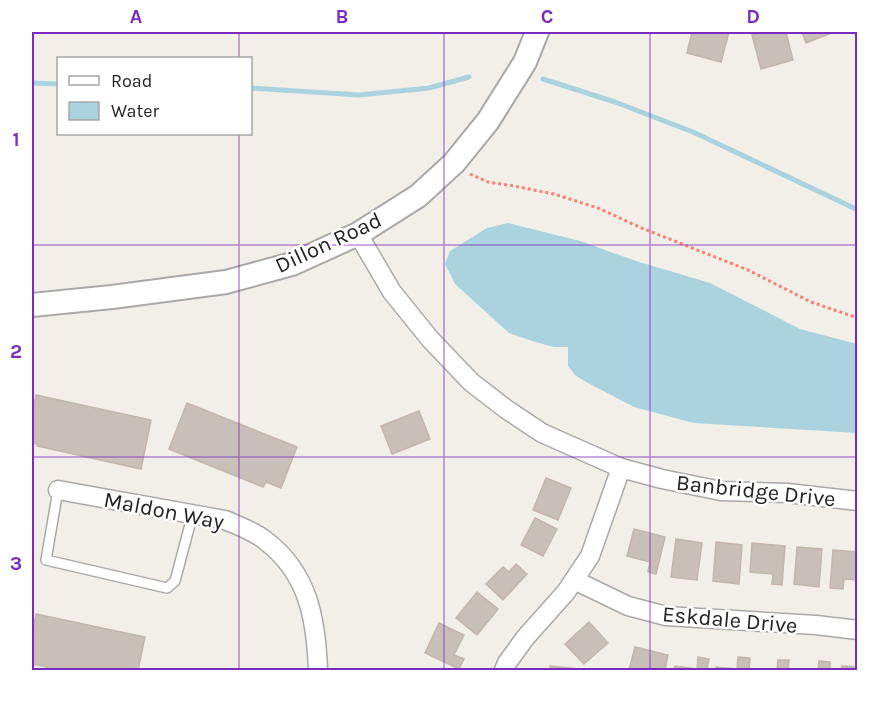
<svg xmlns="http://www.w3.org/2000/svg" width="889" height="702" viewBox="0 0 889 702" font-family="Karla,sans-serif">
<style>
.water{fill:#aad3df}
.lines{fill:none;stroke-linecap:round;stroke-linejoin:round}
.stream{stroke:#aad3df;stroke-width:5}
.building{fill:#c7bfb8;stroke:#c4b6ab;stroke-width:1.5}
.service-casing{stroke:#a9a9a9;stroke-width:12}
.minor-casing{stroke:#a9a9a9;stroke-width:21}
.tertiary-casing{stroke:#a9a9a9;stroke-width:26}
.path{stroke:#fa8072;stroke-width:3;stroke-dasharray:3 3;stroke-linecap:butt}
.service{stroke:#fff;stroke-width:9}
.minor{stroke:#fff;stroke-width:18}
.tertiary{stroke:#fff;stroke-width:22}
.grid{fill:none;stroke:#7b2cbf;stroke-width:1.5;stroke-opacity:0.55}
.labels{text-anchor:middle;stroke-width:5;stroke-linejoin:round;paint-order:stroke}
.street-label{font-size:22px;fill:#222;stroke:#fff}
.neatline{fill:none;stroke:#7b2cbf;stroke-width:2}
.grid-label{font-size:20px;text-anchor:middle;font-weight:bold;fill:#7b2cbf}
</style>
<rect width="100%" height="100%" fill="#f2efe9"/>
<polygon class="water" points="508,223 580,241 636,261 710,283 800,329 857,344 857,433 694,423 634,407 586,382 575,375 568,366 568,347 554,347 532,341 509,333 455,284 445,264 450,251 487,228"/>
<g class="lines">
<g class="stream">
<polyline points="543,79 615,102 693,132 858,210"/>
<polyline points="32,83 58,84"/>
<polyline points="250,88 359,95 429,88 469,77"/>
</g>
</g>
<g class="building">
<polygon points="692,32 729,32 721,62 687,53"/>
<polygon points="767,32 786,32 793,60 761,69 752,35"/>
<polygon points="802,32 834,32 806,43"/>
<polygon points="36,395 151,420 141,469 37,446 38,444 32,443 32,417"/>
<polygon points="187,403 297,447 281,488 266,482 263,487 169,449"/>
<polygon points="419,411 430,439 392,454 381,426"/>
<polygon points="546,478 571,488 558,520 533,510"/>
<polygon points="535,518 557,529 543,556 521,545"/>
<polygon points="634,529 665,537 656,574 648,572 650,562 627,556"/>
<polygon points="676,539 702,543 697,580 671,577"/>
<polygon points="716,542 742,545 739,584 713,581"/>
<polygon points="752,543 785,546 782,585 772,584 773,574 750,572"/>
<polygon points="797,547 822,549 819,587 794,584"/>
<polygon points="833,550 858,552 858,580 844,579 843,589 830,588"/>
<polygon points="516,564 527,574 503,600 486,584 503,567 509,572"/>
<polygon points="477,592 498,609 477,635 456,618"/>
<polygon points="36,614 145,637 138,670 46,670 47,667 32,664 32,636"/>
<polygon points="589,622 608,643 584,664 565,644"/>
<polygon points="439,623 464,635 454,655 464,659 459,669 425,653"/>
<polygon points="635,647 668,655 665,670 629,670"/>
<polygon points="698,657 709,659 707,670 674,670 675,666 697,669"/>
<polygon points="738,657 750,658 749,670 715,670 716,667 737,669"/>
<polygon points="778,660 789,660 788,670 777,670"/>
<polygon points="819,661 830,662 830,670 818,670"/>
<polygon points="550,666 578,669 578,670 550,670"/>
<polygon points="842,666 858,667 858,670 841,670"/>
</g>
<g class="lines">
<defs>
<polyline id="service" points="58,490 46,560 167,588 175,581 193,513"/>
<g id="minor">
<polyline points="358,234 392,292 430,339 471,382 506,409 542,433 621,468 662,479 721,491 787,493 858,501"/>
<path d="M58,490L225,520C239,526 254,531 266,541C309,574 316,620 318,670"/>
<polyline points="574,580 628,606 666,616 816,625 858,630"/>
<polyline points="504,670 507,663 525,638 566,592 590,556 621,468"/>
</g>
<polyline id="tertiary" points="32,305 112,297 226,282 292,264 358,234 418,196 454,163 488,121 525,62 537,32"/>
</defs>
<use href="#service" class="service-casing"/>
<use href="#minor" class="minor-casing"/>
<use href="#tertiary" class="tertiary-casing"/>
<polyline class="path" points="470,174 488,182 514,186 554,194 598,208 644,229 748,270 811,302 858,318"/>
<use href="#service" class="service"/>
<use href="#minor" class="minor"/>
<use href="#tertiary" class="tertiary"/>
</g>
<path class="grid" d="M239,32V58M444,32V670M650,32V670M239,134V670M32,245H858M32,457H858"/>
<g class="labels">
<g class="street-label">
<text transform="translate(328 242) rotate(-25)" y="8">Dillon Road</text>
<text transform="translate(756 490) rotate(6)" y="8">Banbridge Drive</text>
<text transform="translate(164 510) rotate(11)" y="8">Maldon Way</text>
<text transform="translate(730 619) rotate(5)" y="8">Eskdale Drive</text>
</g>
</g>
<rect width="889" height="702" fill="none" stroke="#ffffff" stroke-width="66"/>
<rect x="57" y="57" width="195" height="78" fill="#ffffff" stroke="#a7a7a7" stroke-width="1.5"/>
<rect x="69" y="76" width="30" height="9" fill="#ffffff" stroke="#a7a7a7" stroke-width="1.5"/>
<text x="111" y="87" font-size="18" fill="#222222">Road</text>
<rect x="69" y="102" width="30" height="18" fill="#aad3df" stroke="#a7a7a7" stroke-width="1.5"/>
<text x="111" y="117" font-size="18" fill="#222222">Water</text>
<rect x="33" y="33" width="823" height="636" class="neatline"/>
<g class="grid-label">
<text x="136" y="23">A</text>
<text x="342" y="23">B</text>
<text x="547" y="23">C</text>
<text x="753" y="23">D</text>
<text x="16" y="146">1</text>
<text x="16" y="358">2</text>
<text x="16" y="570">3</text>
</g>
</svg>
